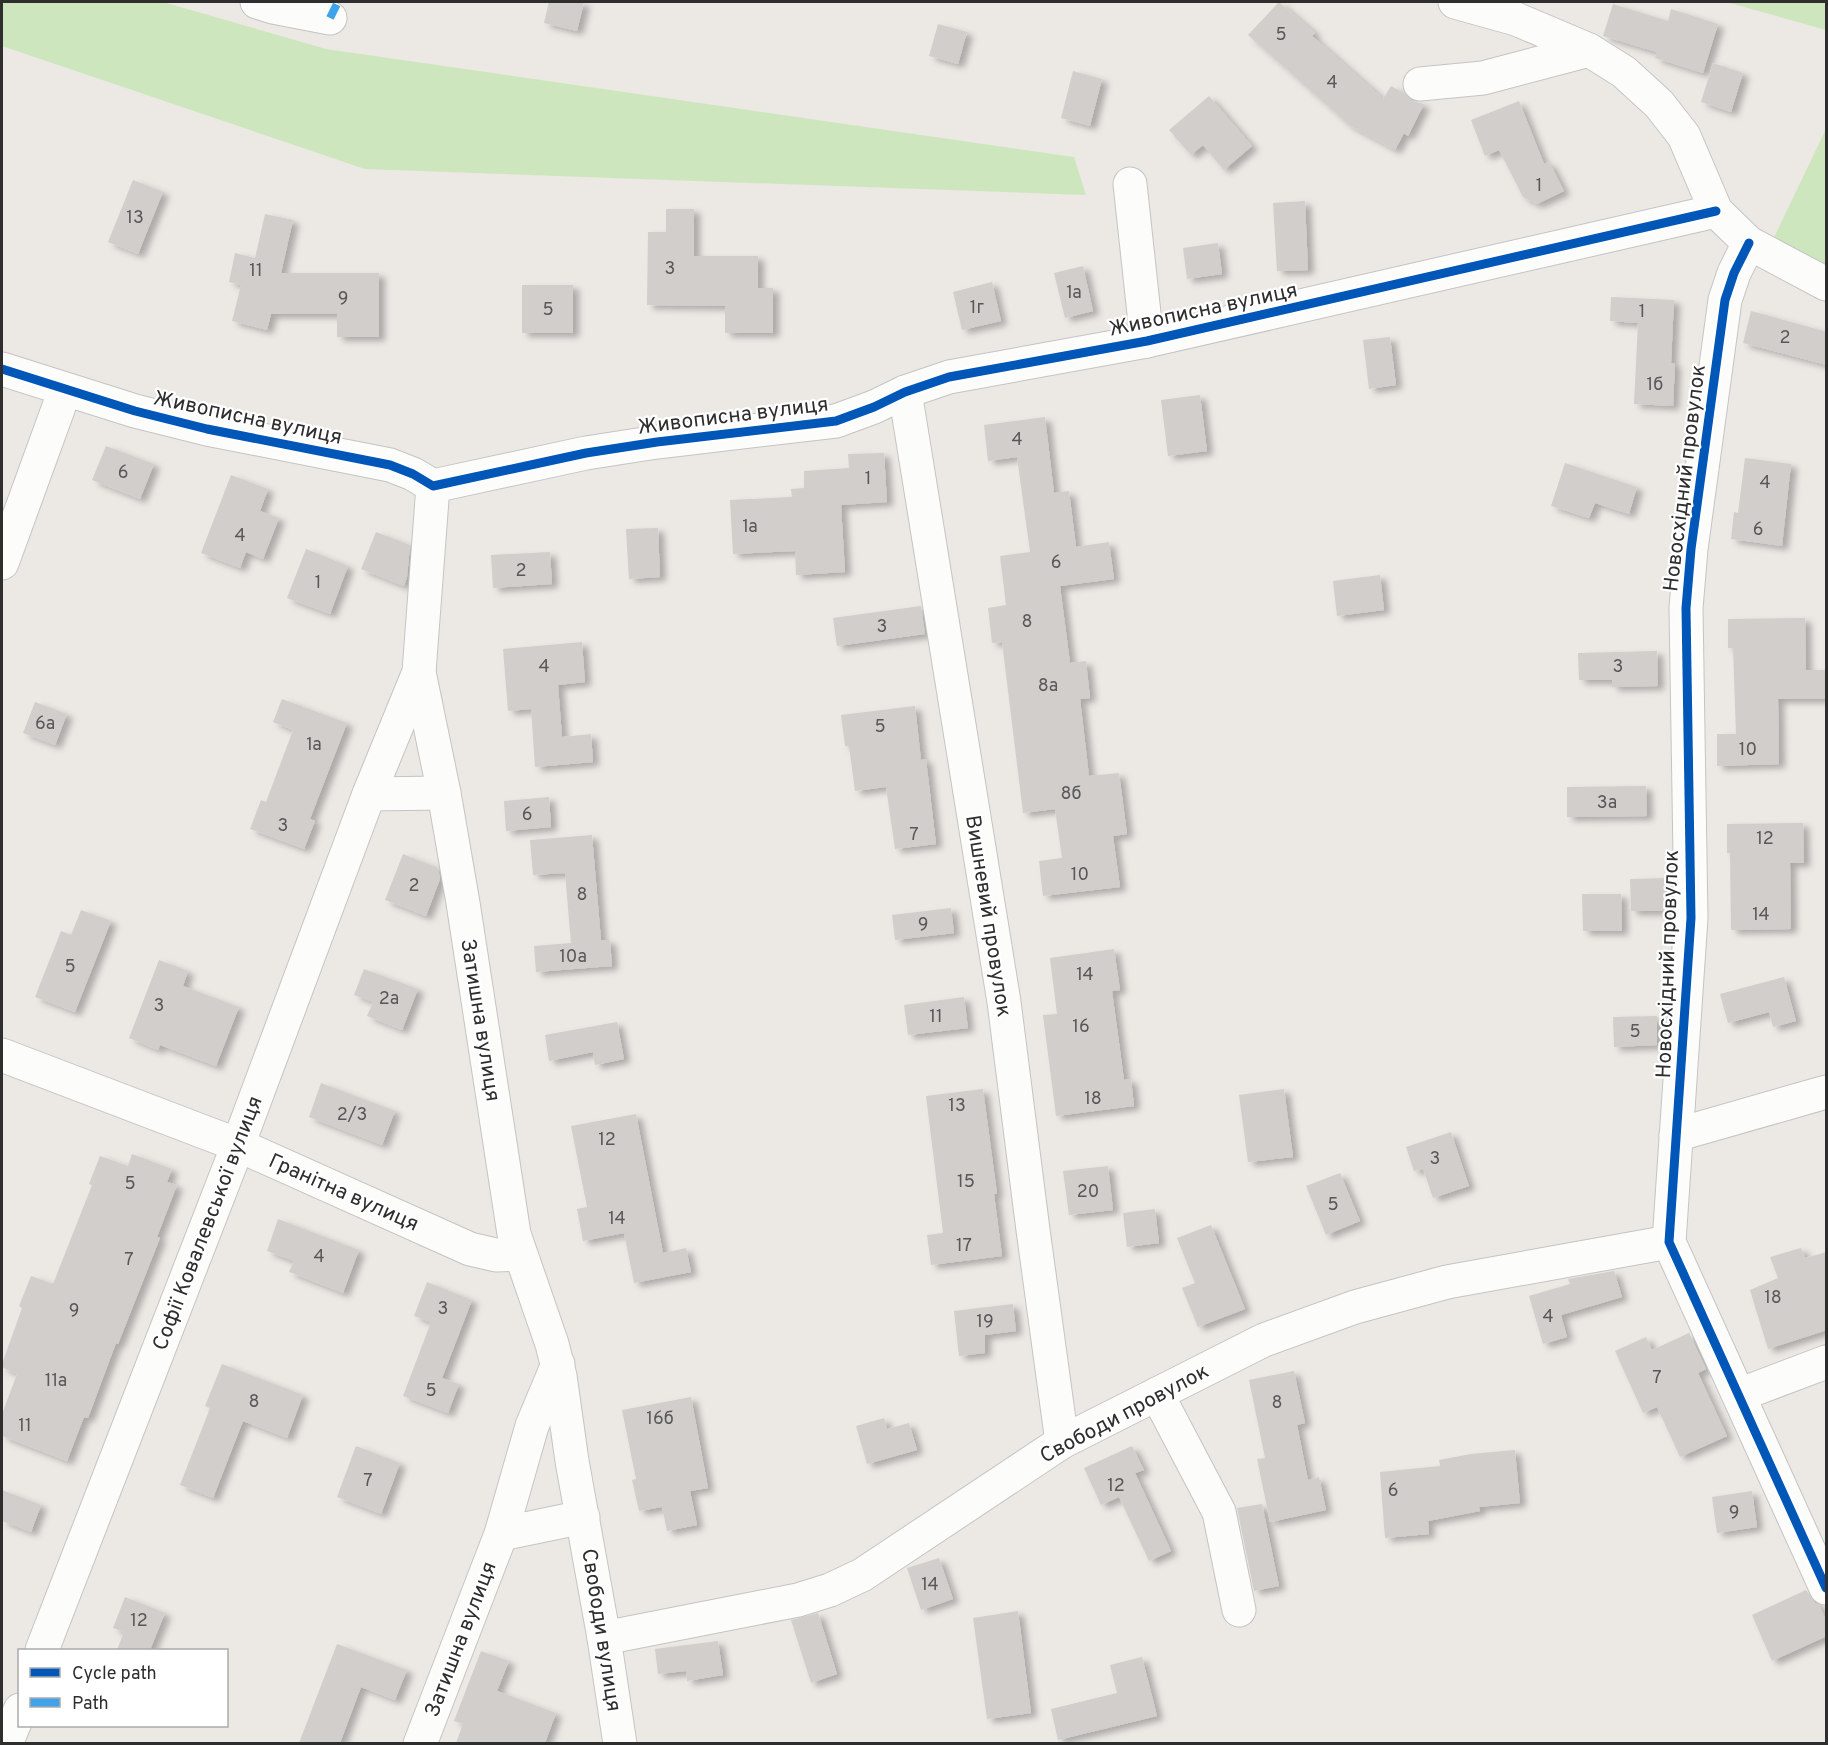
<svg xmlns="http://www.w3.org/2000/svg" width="1828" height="1745" viewBox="0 0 1828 1745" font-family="Overpass,sans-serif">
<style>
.green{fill:#cee6be}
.building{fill:#d1cecb;filter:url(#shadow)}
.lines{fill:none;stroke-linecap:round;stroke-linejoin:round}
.minor-casing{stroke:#c5c4c5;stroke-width:35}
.minor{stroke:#fcfcfb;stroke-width:33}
.quiet{stroke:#3ea3eb;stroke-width:8;stroke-dasharray:15 8;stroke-linecap:butt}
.cycleway-casing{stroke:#fff;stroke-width:13}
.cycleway{stroke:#0057b8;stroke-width:9}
.labels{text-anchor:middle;stroke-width:4.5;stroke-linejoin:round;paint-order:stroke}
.number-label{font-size:18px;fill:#585857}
.street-label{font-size:21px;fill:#2e2e2e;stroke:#fff}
</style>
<defs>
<filter id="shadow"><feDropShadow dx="6" dy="4" stdDeviation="3" flood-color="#0004"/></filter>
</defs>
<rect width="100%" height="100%" fill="#ece8e4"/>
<g class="green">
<polygon points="2,2 163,2 326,49 1074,157 1086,195 365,169 2,46"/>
<polygon points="1726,2 1826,2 1826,30"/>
<polygon points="1826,129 1826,284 1767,252"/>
</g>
<g class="building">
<polygon points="549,2 584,2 577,31 544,23"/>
<polygon points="1279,2 1315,33 1312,36 1383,99 1391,86 1404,93 1412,101 1424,104 1408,136 1404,133 1395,150 1349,125 1248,35"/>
<polygon points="1613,4 1668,21 1671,9 1718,24 1703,73 1655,58 1657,52 1603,36"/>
<polygon points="938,24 967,32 958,64 929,56"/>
<polygon points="1713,63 1743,73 1731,112 1701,102"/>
<polygon points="1073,71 1102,79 1090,126 1061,118"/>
<polygon points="1209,96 1252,146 1224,170 1203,145 1191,155 1169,130"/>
<polygon points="1519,101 1544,164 1549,162 1564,191 1537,204 1523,197 1499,150 1485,156 1471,120"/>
<polygon points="133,180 163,192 138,254 108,242"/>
<polygon points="1305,201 1308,270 1277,271 1273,203"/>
<polygon points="666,209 694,209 694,256 758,256 758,288 773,288 773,333 725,333 725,306 647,305 648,232 666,232"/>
<polygon points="265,214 293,220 281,273 379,273 379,337 337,337 337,314 271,314 267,330 232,321 241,285 229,282 235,253 255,258"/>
<polygon points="1218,243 1222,274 1187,279 1183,248"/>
<polygon points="1083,266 1093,311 1065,318 1054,273"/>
<polygon points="992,282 1001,321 962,330 953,292"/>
<rect x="522" y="285" width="51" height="48"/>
<polygon points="1611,297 1674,300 1671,363 1675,363 1673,406 1634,404 1638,323 1610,321"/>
<polygon points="1751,311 1827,332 1827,365 1743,343"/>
<polygon points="1390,337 1396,385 1369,389 1363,340"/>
<polygon points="1200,395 1207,451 1168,456 1161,400"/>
<polygon points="1045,417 1054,493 1069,491 1076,547 1109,542 1114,579 1060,586 1070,663 1086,661 1090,698 1080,699 1089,776 1119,773 1127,834 1113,836 1120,887 1043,896 1039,861 1062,858 1055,809 1023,813 1002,642 992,643 988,608 1006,605 1000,556 1030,552 1017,457 988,461 984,425"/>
<polygon points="106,446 154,464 140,499 92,480"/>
<polygon points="884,453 887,502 841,505 845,572 796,575 795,551 733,554 730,500 792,497 791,489 804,488 804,471 849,468 848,454"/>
<polygon points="1745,458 1791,464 1782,546 1731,539 1734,512 1738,513"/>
<polygon points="1565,463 1637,487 1629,514 1595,503 1589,518 1551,506"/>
<polygon points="231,475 268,489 260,511 279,518 263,559 246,552 240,568 201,553"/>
<polygon points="658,528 660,577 629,579 626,529"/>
<polygon points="376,532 410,545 407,577 404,586 361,569"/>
<polygon points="306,549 348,566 330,614 287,598"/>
<polygon points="550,552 552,584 493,588 491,555"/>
<polygon points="1380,575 1384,610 1337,616 1333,581"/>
<polygon points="921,606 925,634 837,646 833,618"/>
<polygon points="1805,618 1806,670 1827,670 1827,699 1778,699 1779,764 1717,766 1717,734 1736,734 1733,648 1728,648 1728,619"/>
<polygon points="582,642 585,682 558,685 562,737 591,734 593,762 535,767 531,709 508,711 503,649"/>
<polygon points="1657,651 1658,686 1612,687 1612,680 1579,680 1578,653"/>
<polygon points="282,699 347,723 310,819 315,821 304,849 250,829 261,800 266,802 293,730 273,722"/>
<polygon points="35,702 67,714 55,745 23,733"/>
<polygon points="915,706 921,760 926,759 936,844 895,849 886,787 855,791 849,746 845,746 841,715"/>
<polygon points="1646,786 1647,816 1567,817 1567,787"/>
<polygon points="549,797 551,827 506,831 504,801"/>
<polygon points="1803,823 1804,863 1790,863 1791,929 1731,930 1730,853 1727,853 1727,824"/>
<polygon points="592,835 601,940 610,940 612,966 536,972 534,946 571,943 565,873 533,875 530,840"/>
<polygon points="403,854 438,868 440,879 426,916 385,900"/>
<polygon points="1666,878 1666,911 1631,911 1630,879"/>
<polygon points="1582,894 1621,894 1622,931 1583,931"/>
<polygon points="951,908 954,933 895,940 892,915"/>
<polygon points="81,910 111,921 75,1012 35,997 61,931 71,935"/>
<polygon points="1114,949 1120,990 1112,991 1124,1080 1131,1079 1134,1106 1056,1116 1043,1015 1057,1014 1050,958"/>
<polygon points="159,960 188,971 183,986 239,1007 216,1066 160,1045 158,1050 129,1038"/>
<polygon points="364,969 418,989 402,1030 367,1016 373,1002 354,995"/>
<polygon points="1784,977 1796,1021 1773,1027 1769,1012 1728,1023 1720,994"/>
<polygon points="964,997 968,1028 908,1035 904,1005"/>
<polygon points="1657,1016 1657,1045 1614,1047 1613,1017"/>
<polygon points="617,1022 624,1059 595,1065 593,1052 549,1061 545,1035"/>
<polygon points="321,1083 395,1111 382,1145 309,1117"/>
<polygon points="983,1089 997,1194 994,1194 1002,1256 931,1265 927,1235 943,1233 926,1096"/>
<polygon points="1284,1089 1293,1157 1248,1162 1239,1095"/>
<polygon points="636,1114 663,1253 686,1248 691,1272 634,1283 624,1233 583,1241 577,1209 587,1207 571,1126"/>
<polygon points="1451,1132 1469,1186 1433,1198 1423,1169 1414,1171 1406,1147"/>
<polygon points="132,1154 172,1169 167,1182 177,1185 157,1237 160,1238 118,1344 116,1343 88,1418 84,1417 67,1461 2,1436 2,1414 17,1374 2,1367 2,1364 22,1308 19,1306 31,1276 53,1284 92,1185 89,1184 100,1156 128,1166"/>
<polygon points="1108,1166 1113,1210 1069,1215 1063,1171"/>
<polygon points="1340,1173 1360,1221 1326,1235 1306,1186"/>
<polygon points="1155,1209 1159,1243 1127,1247 1123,1213"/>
<polygon points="278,1219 359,1250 343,1293 289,1272 294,1261 267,1251"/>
<polygon points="1211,1225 1245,1309 1198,1327 1182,1288 1195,1283 1177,1238"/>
<polygon points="1801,1248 1805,1258 1827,1252 1827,1330 1768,1349 1750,1290 1778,1278 1770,1257"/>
<polygon points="1614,1271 1622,1297 1561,1315 1567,1337 1543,1344 1529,1296 1570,1284 1568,1279"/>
<polygon points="427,1282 472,1300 442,1378 459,1384 448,1413 403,1396 431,1322 414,1316"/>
<polygon points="1013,1304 1016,1331 985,1335 985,1353 959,1356 954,1311"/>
<polygon points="1689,1333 1706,1369 1698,1373 1727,1436 1680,1457 1657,1407 1643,1413 1615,1351 1646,1337 1652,1350"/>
<polygon points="222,1364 303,1395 287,1438 243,1421 213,1498 180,1485 210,1408 205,1406"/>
<polygon points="1294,1371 1305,1423 1297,1425 1308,1480 1319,1477 1326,1510 1270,1522 1257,1459 1265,1458 1249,1380"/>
<polygon points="691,1397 708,1488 690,1491 697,1525 667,1531 662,1507 639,1511 632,1480 636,1479 622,1410"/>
<polygon points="884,1418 887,1429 909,1423 917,1450 867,1464 856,1426"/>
<polygon points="356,1446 400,1463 381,1514 337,1497"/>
<polygon points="1132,1446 1144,1470 1135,1473 1171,1551 1149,1561 1119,1497 1101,1505 1084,1468"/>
<polygon points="1515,1450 1520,1503 1479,1507 1480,1511 1428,1521 1429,1534 1385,1538 1380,1472 1440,1466 1439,1460 1471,1454"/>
<polygon points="2,1490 41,1505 31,1532 2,1521"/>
<polygon points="1752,1491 1757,1527 1717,1533 1712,1497"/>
<polygon points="1262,1504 1279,1586 1254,1591 1237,1508"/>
<polygon points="939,1558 953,1599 921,1610 907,1568"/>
<polygon points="1806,1590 1815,1603 1819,1605 1827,1622 1827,1636 1772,1661 1752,1615"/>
<polygon points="125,1597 165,1613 150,1650 117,1650 124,1632 113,1628"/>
<polygon points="1018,1611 1031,1713 987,1719 973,1618"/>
<polygon points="818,1613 837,1674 811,1683 791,1620"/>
<polygon points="718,1641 723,1675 687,1681 686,1671 658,1674 655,1649"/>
<polygon points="337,1644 407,1670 395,1700 361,1687 340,1743 299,1743"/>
<polygon points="481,1651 509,1661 497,1691 556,1713 545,1743 456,1743 463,1724 454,1721"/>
<polygon points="1142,1657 1157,1716 1058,1740 1051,1709 1117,1693 1110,1665"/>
</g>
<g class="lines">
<defs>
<g id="minor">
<polyline points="257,2 273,7 330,18"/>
<polyline points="1455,2 1516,19 1589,50 1624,72 1659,104 1684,136 1716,211 1749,243 1826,284"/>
<polyline points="1420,84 1483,78 1589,50"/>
<polyline points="1130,184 1147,341"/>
<polyline points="1749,243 1734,273 1725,300 1691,549 1686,608 1691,918 1669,1242 1826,1588"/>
<polyline points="2,369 135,411 207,429 390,465 413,474 433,486 586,453 657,442 836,421 874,407 905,392 949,377 1147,341 1716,211"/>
<polyline points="905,392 1004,1002 1033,1230 1062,1442"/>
<polyline points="433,486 419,672 369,794 444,793"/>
<polyline points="2,563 65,390"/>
<polyline points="419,672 444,793 463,903 514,1234 552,1344 560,1376 572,1461 604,1638 620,1744"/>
<polyline points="2,1055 238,1145 470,1249 496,1255 520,1254"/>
<polyline points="1676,1135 1826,1092"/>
<polyline points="558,1364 532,1426 501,1534 583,1517"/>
<polyline points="1157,1394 1219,1512 1239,1610"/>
<polyline points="1739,1395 1826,1362"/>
<polyline points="604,1638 798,1600 830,1590 862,1575 1062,1442 1264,1340 1355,1307 1447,1282 1669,1242"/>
<polyline points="42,1650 238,1145 369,794"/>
<polyline points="6,1744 20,1710"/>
<polyline points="420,1744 501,1534"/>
</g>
</defs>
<use href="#minor" class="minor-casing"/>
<use href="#minor" class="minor"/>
<polyline class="quiet" points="330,18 338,2"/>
<defs>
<g id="cycleway">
<polyline points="1749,243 1734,273 1725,300 1691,549 1686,608 1691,918 1669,1242 1826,1588"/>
<polyline points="2,369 135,411 207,429 390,465 413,474 433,486 586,453 657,442 836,421 874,407 905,392 949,377 1147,341 1716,211"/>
</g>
</defs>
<use href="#cycleway" class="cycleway-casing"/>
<use href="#cycleway" class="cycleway"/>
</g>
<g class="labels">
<g class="number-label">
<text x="1281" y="40">5</text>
<text x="1332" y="88">4</text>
<text x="1539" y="191">1</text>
<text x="135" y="223">13</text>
<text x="670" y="274">3</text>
<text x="256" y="276">11</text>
<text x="1074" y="298">1а</text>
<text x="343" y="304">9</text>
<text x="977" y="313">1г</text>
<text x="548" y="315">5</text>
<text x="1642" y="317">1</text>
<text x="1785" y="343">2</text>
<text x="1655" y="390">1б</text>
<text x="1017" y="445">4</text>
<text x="123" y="478">6</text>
<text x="868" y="484">1</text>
<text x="1765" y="488">4</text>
<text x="750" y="532">1а</text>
<text x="1758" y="535">6</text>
<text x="240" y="541">4</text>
<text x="1056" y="568">6</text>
<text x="521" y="576">2</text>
<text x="318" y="588">1</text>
<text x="1027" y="627">8</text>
<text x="882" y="632">3</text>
<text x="544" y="672">4</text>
<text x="1618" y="672">3</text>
<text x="1048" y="691">8а</text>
<text x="45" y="729">6а</text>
<text x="880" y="732">5</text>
<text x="314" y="750">1а</text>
<text x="1748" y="755">10</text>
<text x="1071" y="799">8б</text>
<text x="1607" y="808">3а</text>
<text x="527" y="820">6</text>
<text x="283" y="831">3</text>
<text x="914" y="840">7</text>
<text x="1765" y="844">12</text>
<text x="1080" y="880">10</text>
<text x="414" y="891">2</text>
<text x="582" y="900">8</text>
<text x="1761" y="920">14</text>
<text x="923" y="930">9</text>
<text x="573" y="962">10а</text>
<text x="70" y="972">5</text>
<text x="1085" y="980">14</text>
<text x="389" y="1004">2а</text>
<text x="159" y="1011">3</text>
<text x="936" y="1022">11</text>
<text x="1081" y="1032">16</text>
<text x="1635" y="1037">5</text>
<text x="1093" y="1104">18</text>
<text x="957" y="1111">13</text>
<text x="352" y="1120">2/3</text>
<text x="607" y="1145">12</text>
<text x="1435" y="1164">3</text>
<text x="966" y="1187">15</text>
<text x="130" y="1189">5</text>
<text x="1088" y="1197">20</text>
<text x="1333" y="1210">5</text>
<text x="617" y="1224">14</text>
<text x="964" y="1251">17</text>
<text x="319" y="1262">4</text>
<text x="129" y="1265">7</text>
<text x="1773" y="1303">18</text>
<text x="443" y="1314">3</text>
<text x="74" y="1316">9</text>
<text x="1548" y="1322">4</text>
<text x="985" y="1327">19</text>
<text x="1657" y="1383">7</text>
<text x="56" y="1386">11а</text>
<text x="431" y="1396">5</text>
<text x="254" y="1407">8</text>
<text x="1277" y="1408">8</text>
<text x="660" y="1424">16б</text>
<text x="25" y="1431">11</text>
<text x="368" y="1486">7</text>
<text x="1116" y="1491">12</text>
<text x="1393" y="1496">6</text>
<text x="1734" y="1518">9</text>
<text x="930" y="1590">14</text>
<text x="139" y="1626">12</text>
</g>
<g class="street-label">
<text transform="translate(1203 309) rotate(-12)" y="7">Живописна вулиця</text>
<text transform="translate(733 415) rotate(-7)" y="7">Живописна вулиця</text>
<text transform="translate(248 417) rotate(12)" y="7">Живописна вулиця</text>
<text transform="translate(1684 478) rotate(-83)" y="7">Новосхідний провулок</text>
<text transform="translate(989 916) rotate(81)" y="7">Вишневий провулок</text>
<text transform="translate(1667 964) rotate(-88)" y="7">Новосхідний провулок</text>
<text transform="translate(481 1020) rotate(81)" y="7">Затишна вулиця</text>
<text transform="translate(344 1192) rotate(24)" y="7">Гранітна вулиця</text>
<text transform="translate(207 1223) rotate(-69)" y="7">Софії Ковалевської вулиця</text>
<text transform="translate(1124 1413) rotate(-28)" y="7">Свободи провулок</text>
<text transform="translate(602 1630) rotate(81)" y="7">Свободи вулиця</text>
<text transform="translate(460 1639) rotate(-69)" y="7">Затишна вулиця</text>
</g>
</g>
<rect width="1828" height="1745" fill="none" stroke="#2e2e2e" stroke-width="6"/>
<rect x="18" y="1649" width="210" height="78" fill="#ffffff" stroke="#ababab" stroke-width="1.5"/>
<rect x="30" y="1668" width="30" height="9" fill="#0057b8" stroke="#ababab" stroke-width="1.5"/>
<text x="72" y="1679" font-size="18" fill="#2e2e2e">Cycle path</text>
<rect x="30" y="1698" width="30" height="9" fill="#3ea3eb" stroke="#ababab" stroke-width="1.5"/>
<text x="72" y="1709" font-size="18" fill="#2e2e2e">Path</text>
</svg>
